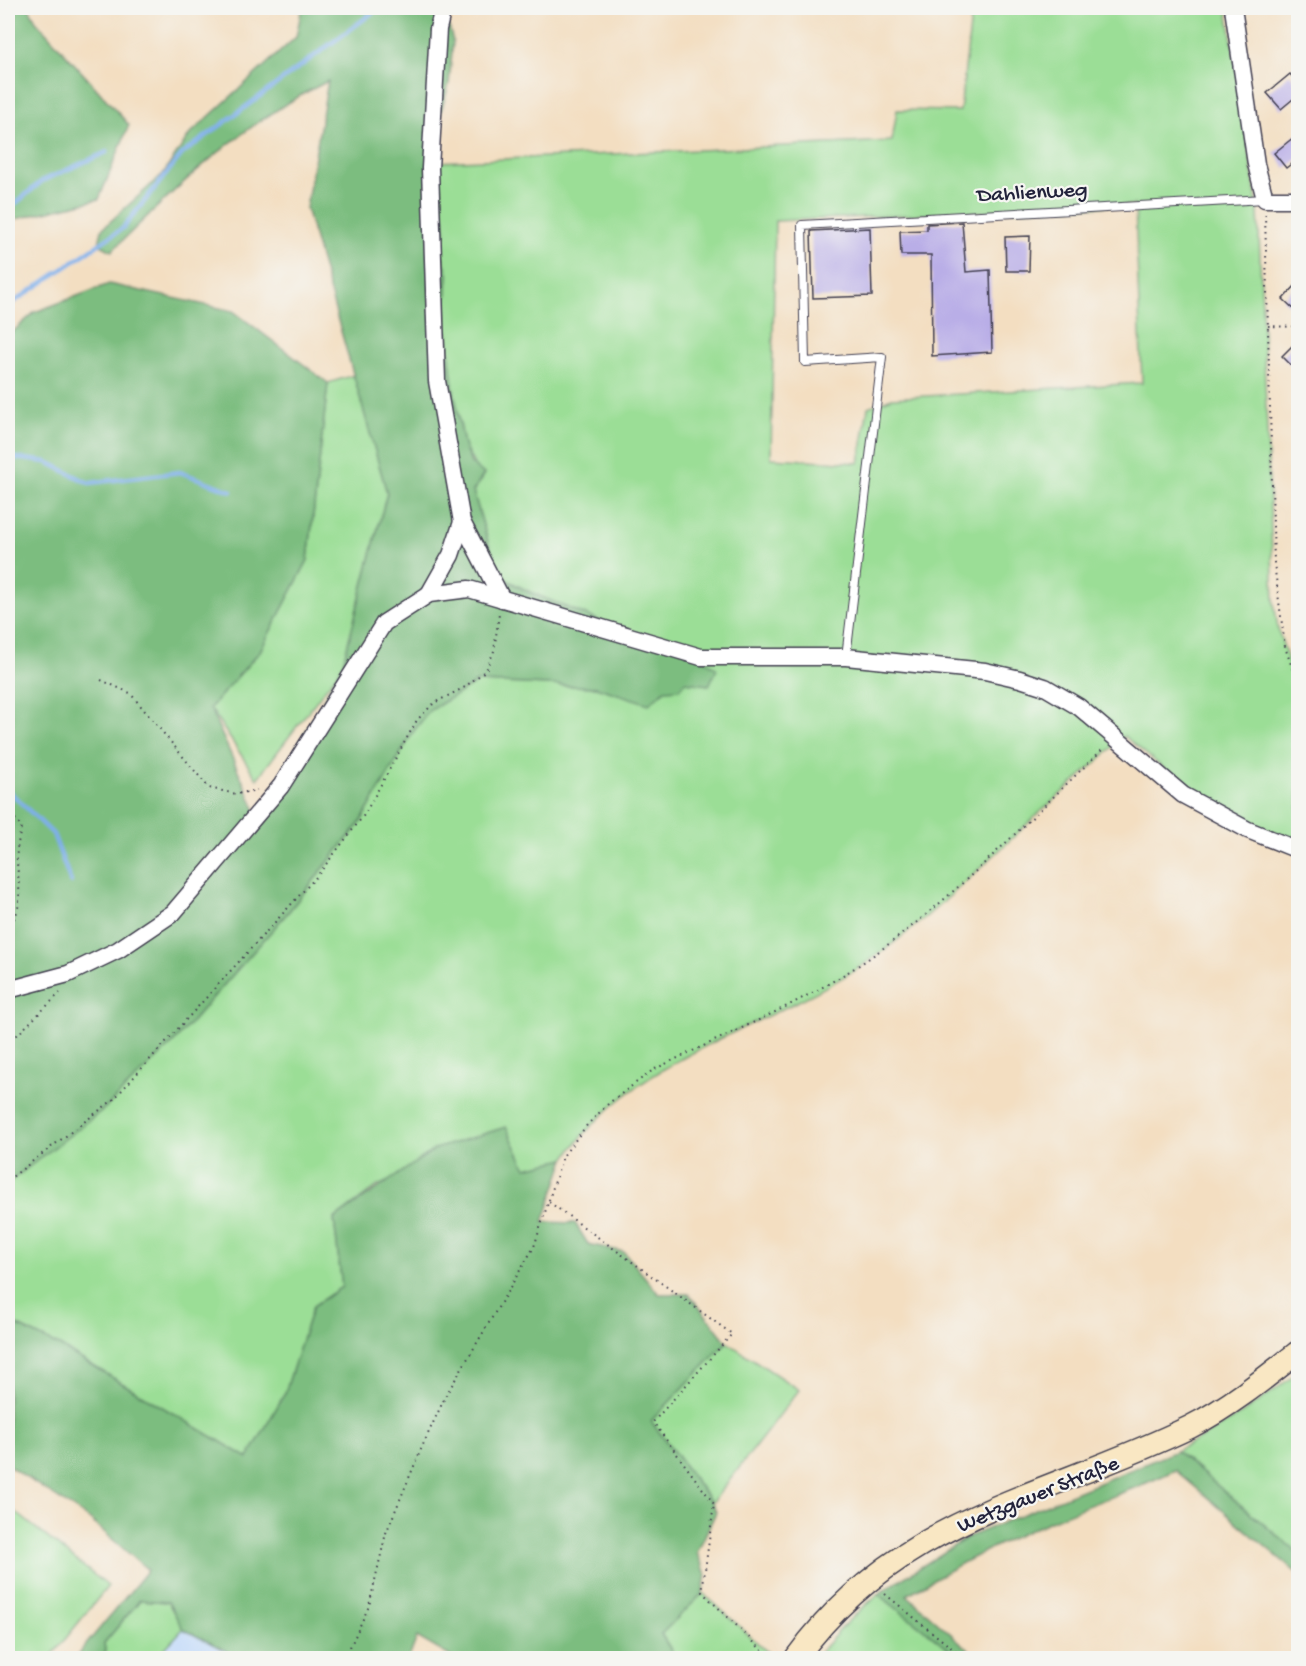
<svg xmlns="http://www.w3.org/2000/svg" width="1306" height="1666" viewBox="0 0 1306 1666" font-family="'Gochi Hand',sans-serif">
<style>
.built{fill:#c7ddf9}
.green{fill:#9bde96;stroke:#5e8068;stroke-width:1.5;fill-rule:evenodd}
.forest{fill:#7cbd7f;stroke:#4f705d;stroke-width:1.5}
.lines{fill:none;stroke-linecap:round;stroke-linejoin:round}
.stream{stroke:#7eafea;stroke-width:4.5}
.building{fill:#b9aee7}
.lane-casing{stroke:#413e4f;stroke-width:10}
.street-casing{stroke:#413e4f;stroke-width:19}
.secondary-casing{stroke:#413e4f;stroke-width:25}
.path{stroke:#413e4f;stroke-width:2;stroke-dasharray:1.5 4.5;stroke-linecap:butt}
.lane{stroke:#fff;stroke-width:8}
.street{stroke:#fff;stroke-width:16}
.secondary{stroke:#f9e7c3;stroke-width:22}
.labels{text-anchor:middle;stroke-width:4.5;stroke-linejoin:round;paint-order:stroke}
.street-label{font-size:22px;fill:#22223b;stroke:#f6f6f2}
</style>
<rect width="100%" height="100%" fill="#f6f6f2"/>
<filter id="ink" filterUnits="userSpaceOnUse"><feTurbulence type="fractalNoise" baseFrequency=".0167" numOctaves="2"/><feDisplacementMap in="SourceGraphic" scale="12" xChannelSelector="R" yChannelSelector="G"/><feConvolveMatrix kernelMatrix="1 2 1 2 8 2 1 2 1" color-interpolation-filters="sRGB"/></filter>
<filter id="wash" filterUnits="userSpaceOnUse"><feTurbulence type="fractalNoise" baseFrequency=".008" numOctaves="4" result="noise"/><feDisplacementMap in="SourceGraphic" scale="24" xChannelSelector="R" yChannelSelector="G"/><feGaussianBlur stdDeviation="1.35" result="paint"/><feColorMatrix in="noise" values="0 0 0 0 0 0 0 0 0 0 0 0 0 0 0 0 0 1.4 0 .05"/><feComposite in="paint" operator="in"/></filter>
<g filter="url(#wash)">
<rect width="100%" height="100%" fill="#f3dec1"/>
<polygon class="built" points="168,1602 183,1629 240,1658 106,1658"/>
<g class="green">
<path d="M1227,8L1258,210L1274,602L1278,629L1298,692V845L1195,794L1124,736C1092,768 1056,797 1023,828C974,874 925,922 869,961C768,1029 635,1054 565,1159L526,1168L506,1127L378,1186L334,1219L342,1287L313,1306L285,1393L248,1458L61,1347L8,1321V1183L105,1108L173,1043L289,911L360,823L413,732L429,711L477,682L596,687L649,703L665,689H679L685,682L709,685L716,669L701,657L601,629L505,579L491,552L473,491L482,480L464,445L453,387L445,316L448,274L441,252L445,233L438,162L892,141L897,110L960,111L972,9ZM1135,205L1142,383L892,398L868,407L859,463L771,458L775,221Z"/>
<polygon points="354,375 387,493 342,667 257,779 210,708 260,651 308,560 328,383"/>
<polygon points="727,1342 799,1390 712,1503 651,1421"/>
<path d="M1298,1372V1553L1176,1451C1220,1429 1260,1403 1298,1372Z"/>
<polygon points="8,1506 108,1586 50,1658 8,1658"/>
<polygon points="703,1593 774,1658 676,1658 661,1634"/>
<polygon points="878,1594 961,1658 815,1658 847,1622"/>
<polygon points="140,1600 168,1602 183,1629 156,1658 106,1658 104,1643"/>
</g>
<g class="forest">
<polygon points="8,8 29,8 36,21 129,125 99,199 8,221"/>
<path d="M302,8H449L446,16L453,41L449,84L435,131L445,233L441,252L448,274L445,316L453,387L464,445L471,463L484,474L473,491L491,552L505,579L527,591L603,622L701,657L717,669L709,685L685,682L679,689L665,690L649,704L596,687L477,682L429,711L413,732L360,823L289,911L173,1043L105,1108L8,1183V336L35,312L109,284L233,311L328,383L308,560L260,651L210,708L258,815L342,667L387,493L306,208L328,81C244,122 178,185 112,251L99,244L102,229L163,174L190,134L296,37Z"/>
<polygon points="506,1127 526,1168 565,1159 543,1222 575,1223 588,1244 624,1252 659,1294 689,1294 727,1342 651,1421 712,1503 716,1512 697,1553 706,1574 703,1593 661,1634 676,1658 453,1658 417,1637 409,1658 240,1658 183,1629 168,1602 140,1600 104,1643 106,1658 75,1658 148,1570 89,1519 8,1465 8,1321 61,1347 248,1458 285,1393 313,1306 342,1287 334,1219 435,1149"/>
<path d="M1176,1451L1298,1553V1574L1175,1470C1135,1490 1096,1501 1055,1519C1003,1541 955,1565 907,1595L978,1658H961L878,1594L968,1537Z"/>
</g>
<g class="lines">
<g class="stream">
<polyline points="8,210 42,181 107,152"/>
<polyline points="8,306 123,228 182,154 379,8"/>
<polyline points="8,457 47,462 89,483 180,472 231,491"/>
<polyline points="8,790 53,834 71,882"/>
</g>
</g>
<g id="blocks">
<g class="building">
<polygon points="1290,74 1299,84 1299,94 1281,109 1267,93"/>
<polygon points="1299,133 1299,158 1286,168 1274,153"/>
<polygon points="962,222 966,272 990,270 992,352 932,356 931,255 901,255 900,231 927,230 927,224"/>
<polygon points="870,228 872,296 813,298 811,231"/>
<polygon points="1030,236 1029,271 1006,271 1005,237"/>
<polygon points="1299,282 1299,314 1283,299"/>
<polygon points="1299,339 1299,373 1282,356"/>
</g>
</g>
</g>
<g filter="url(#ink)">
<use href="#blocks" fill-opacity="0" stroke="#413e4f" stroke-width="1.5"/>
<g class="lines">
<defs>
<polyline id="lane" points="846,657 882,357 805,362 802,225 1265,199"/>
<g id="street">
<polyline points="443,8 438,29 430,168 437,381 462,522 502,599"/>
<polyline points="1233,8 1256,164 1265,199 1298,199"/>
<polyline points="429,594 451,555 462,522"/>
<polyline points="8,990 68,974 118,950 173,913 281,786 384,623 429,594 469,589 701,657 846,657 985,671 1020,679 1045,687 1079,707 1183,795 1248,830 1298,850"/>
</g>
<path id="secondary" d="M796,1658C900,1515 1042,1499 1190,1427C1229,1407 1264,1379 1298,1352"/>
</defs>
<use href="#lane" class="lane-casing"/>
<use href="#street" class="street-casing"/>
<use href="#secondary" class="secondary-casing"/>
<g class="path">
<polyline points="1265,214 1274,563 1285,647 1298,685"/>
<polyline points="1268,326 1298,327"/>
<polyline points="101,680 130,693 209,788 236,794 257,790"/>
<path d="M8,809L21,827C20,834 18,842 17,850C15,873 28,908 8,926"/>
<polyline points="8,1044 60,993"/>
<polyline points="8,1180 113,1100 317,876 364,815 417,720 434,703 465,687 486,670 494,651 499,614"/>
<polyline points="549,1202 732,1334 653,1422 714,1504 702,1592 770,1658"/>
<polyline points="885,1594 964,1658"/>
<polyline points="254,1658 256,1658"/>
<path d="M345,1658L369,1606L386,1533L422,1447L446,1395L534,1247L563,1156L587,1125L609,1103L653,1070C724,1035 802,1004 868,959C954,899 1027,821 1103,749"/>
</g>
<use href="#lane" class="lane"/>
<use href="#street" class="street"/>
<use href="#secondary" class="secondary"/>
</g>
</g>
<g class="labels">
<g class="street-label">
<text transform="translate(1032 190) rotate(-3)" y="8">Dahlienweg</text>
<text transform="translate(1037 1492) rotate(-22)" y="8">Wetzgauer Straße</text>
</g>
</g>
<rect width="1306" height="1666" fill="none" stroke="#f6f6f2" stroke-width="30"/>
</svg>
